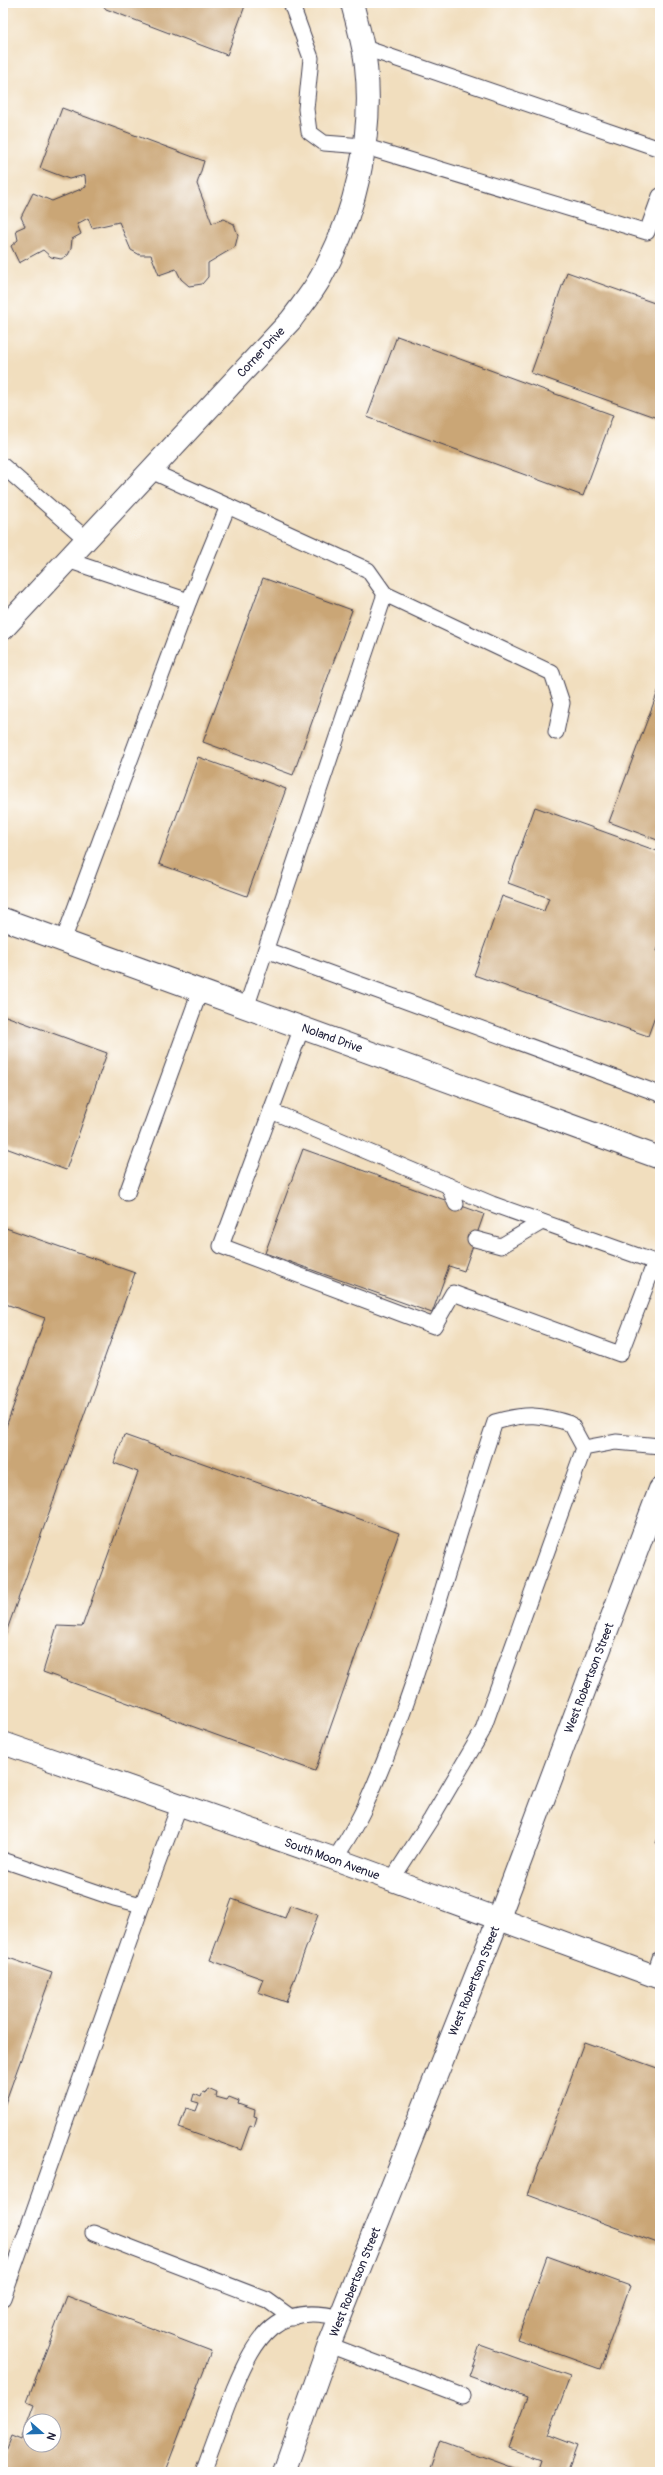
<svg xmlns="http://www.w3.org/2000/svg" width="663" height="2475" viewBox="0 0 663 2475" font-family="Pangolin,sans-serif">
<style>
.building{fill:#caa676;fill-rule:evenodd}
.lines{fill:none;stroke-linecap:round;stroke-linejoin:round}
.service-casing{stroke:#413e4f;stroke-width:17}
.minor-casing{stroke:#413e4f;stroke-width:24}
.service{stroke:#fff;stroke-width:15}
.minor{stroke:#fff;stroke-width:22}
.labels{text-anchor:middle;stroke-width:3;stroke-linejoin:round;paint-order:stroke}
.street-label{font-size:12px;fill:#22223b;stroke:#fff}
</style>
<rect width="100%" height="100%" fill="#fff"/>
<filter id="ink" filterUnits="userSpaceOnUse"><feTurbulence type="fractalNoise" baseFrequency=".025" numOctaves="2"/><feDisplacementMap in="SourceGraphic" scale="8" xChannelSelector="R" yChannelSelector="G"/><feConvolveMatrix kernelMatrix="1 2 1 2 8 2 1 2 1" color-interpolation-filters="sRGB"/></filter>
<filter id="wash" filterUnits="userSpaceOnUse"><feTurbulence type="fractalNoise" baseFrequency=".012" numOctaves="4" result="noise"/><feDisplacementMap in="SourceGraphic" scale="16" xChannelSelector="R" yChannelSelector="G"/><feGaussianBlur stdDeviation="0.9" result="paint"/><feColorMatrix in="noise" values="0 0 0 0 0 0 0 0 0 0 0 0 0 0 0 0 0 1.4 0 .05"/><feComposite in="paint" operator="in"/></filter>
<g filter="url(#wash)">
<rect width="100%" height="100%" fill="#f1debe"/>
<g id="blocks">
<g class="building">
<polygon points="101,3 246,3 227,55 106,9"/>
<polygon points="62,108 204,161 197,184 212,223 224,219 234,224 238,235 235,247 208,263 208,277 202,284 189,286 181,279 176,269 159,275 151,255 140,255 131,250 119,222 92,228 88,218 77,224 81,234 72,239 71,249 68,255 61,259 51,257 43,250 19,263 11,246 18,240 16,230 25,226 21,217 33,193 52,201 86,187 85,175 69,179 40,168"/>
<polygon points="567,272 660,305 660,419 531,373"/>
<polygon points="397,336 613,415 583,496 367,417"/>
<polygon points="263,578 352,610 293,775 203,742"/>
<polygon points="660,686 660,841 609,822"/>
<polygon points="198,757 286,789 247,896 159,864"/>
<polygon points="535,807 660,852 660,943 657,951 660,952 660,1003 648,1036 474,975 502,896 544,911 549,898 508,883"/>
<polygon points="3,1015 107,1053 66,1170 3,1147"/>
<polygon points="303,1149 484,1214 464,1271 449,1266 432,1313 265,1253"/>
<polygon points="3,1227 135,1273 3,1641 3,1435 45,1318 3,1303"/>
<polygon points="124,1435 399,1533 315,1771 43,1672 57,1626 82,1627 138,1472 114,1463"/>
<polygon points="660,1833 660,1844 656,1843"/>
<polygon points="232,1899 285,1918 290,1905 318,1915 286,2002 258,1992 263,1979 210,1960"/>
<polygon points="3,1956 52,1973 3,2109"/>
<polygon points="584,2042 660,2069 660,2244 528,2195"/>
<polygon points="208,2089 217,2093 216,2097 227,2100 229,2097 239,2101 238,2104 255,2110 254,2116 257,2117 254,2127 250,2125 241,2150 179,2128 186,2108 196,2111 199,2103 192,2101 194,2094 201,2097 203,2092 206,2093"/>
<polygon points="547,2256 630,2286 600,2369 517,2339"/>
<path d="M67,2296L211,2351L165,2472H3V2456L11,2436L21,2440L34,2404L27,2401ZM30,2421H54V2445H30Z"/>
<polygon points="480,2345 570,2377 548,2435 577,2446 568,2470 572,2472 537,2472 541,2460 508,2448 527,2397 469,2376"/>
<polygon points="440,2441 525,2472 429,2472"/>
</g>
</g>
</g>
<g filter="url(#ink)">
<use href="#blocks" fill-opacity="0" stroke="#413e4f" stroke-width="1"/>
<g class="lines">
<defs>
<g id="service">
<polyline points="291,3 311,58 306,109 309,132 324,143 363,146 647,232 660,196"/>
<polyline points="362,47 660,149"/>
<polyline points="3,466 86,539"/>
<polyline points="151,471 368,570 385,594 552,673 562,703 556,732"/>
<polyline points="189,601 228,506"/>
<polyline points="63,941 189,601 67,560"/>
<polyline points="266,950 660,1094"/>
<polyline points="246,1008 385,594"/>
<polyline points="271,1111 492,1204 655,1262 620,1354 453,1293 434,1326 221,1246 302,1027"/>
<polyline points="448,1185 456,1204"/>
<polyline points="127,1193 200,991"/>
<polyline points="475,1239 501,1246 542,1222"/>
<path d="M335,1859C346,1841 358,1823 366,1804C422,1681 451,1549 495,1422C526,1413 541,1414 571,1424L584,1448"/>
<polyline points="3,1860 114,1898 142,1905"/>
<polyline points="391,1881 431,1819 482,1732 584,1448 616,1442 660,1446"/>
<polyline points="654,1976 660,1958"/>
<polyline points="93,2233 267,2300 292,2318"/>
<polyline points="3,2298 142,1905 180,1804"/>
<polyline points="329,2345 463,2396"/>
<path d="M203,2472C213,2444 223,2417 234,2389C256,2337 276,2301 341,2318"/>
</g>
<g id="minor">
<path d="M3,629L291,320C301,306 313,292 321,277C355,216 374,136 366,66C364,45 357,23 352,3"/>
<polyline points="3,919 660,1158"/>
<polyline points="3,1743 335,1859 660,1978"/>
<polyline points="284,2472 329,2345 498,1920 660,1489"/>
</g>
</defs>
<use href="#service" class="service-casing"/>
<use href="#minor" class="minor-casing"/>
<use href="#service" class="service"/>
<use href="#minor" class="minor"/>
</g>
</g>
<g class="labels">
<g class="street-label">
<text transform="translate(261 352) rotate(-47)" y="4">Corner Drive</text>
<text transform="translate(332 1038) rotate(20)" y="4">Noland Drive</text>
<text transform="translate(589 1678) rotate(-69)" y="4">West Robertson Street</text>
<text transform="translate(332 1859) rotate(20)" y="4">South Moon Avenue</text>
<text transform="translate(474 1981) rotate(-68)" y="4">West Robertson Street</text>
<text transform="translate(355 2282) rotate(-68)" y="4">West Robertson Street</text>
</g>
</g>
<rect width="663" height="2475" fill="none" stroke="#fff" stroke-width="16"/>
<g transform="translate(42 2433) rotate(110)"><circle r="19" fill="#ffffff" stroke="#a7a7b1"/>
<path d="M0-3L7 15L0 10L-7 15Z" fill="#1f6fb2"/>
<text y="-6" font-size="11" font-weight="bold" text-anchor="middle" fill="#22223b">N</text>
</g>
</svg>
